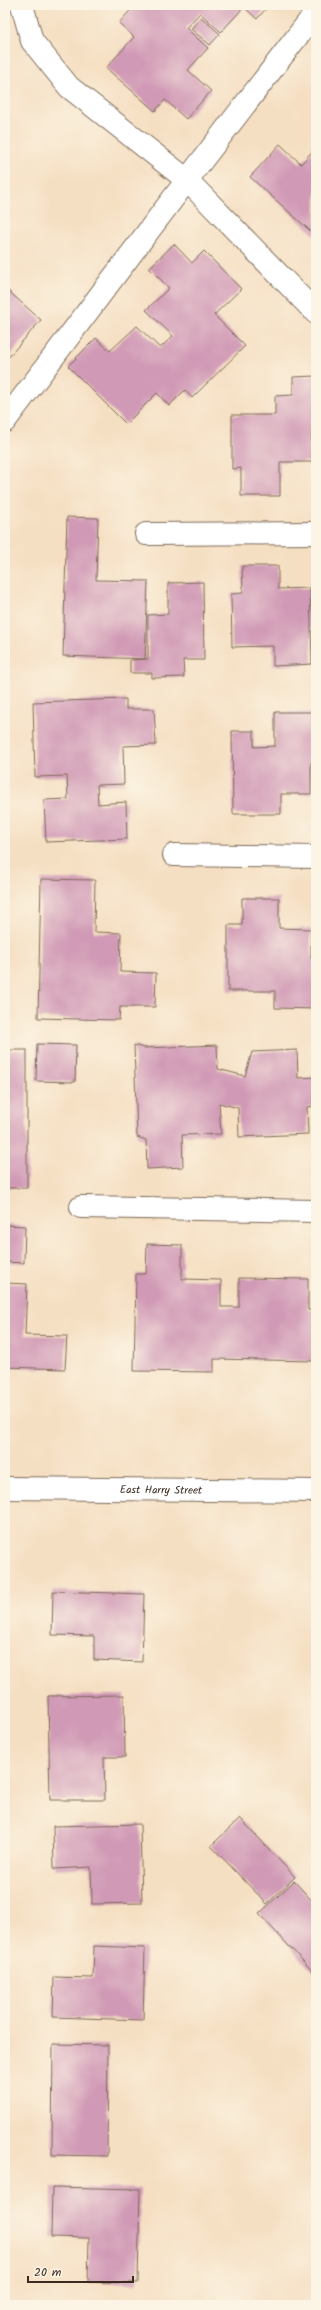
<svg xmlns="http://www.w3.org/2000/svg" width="321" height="2310" viewBox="0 0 321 2310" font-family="Kalam,sans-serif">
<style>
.building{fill:#d099b5}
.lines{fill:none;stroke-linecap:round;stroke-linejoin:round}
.minor-casing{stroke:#7c6957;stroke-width:24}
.major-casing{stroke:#7c6957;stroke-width:24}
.minor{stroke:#fff;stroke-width:22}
.major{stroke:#fff;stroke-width:22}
.labels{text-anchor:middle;stroke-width:3.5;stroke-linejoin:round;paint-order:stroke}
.street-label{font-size:11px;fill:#3b2a1e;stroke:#fcf5e5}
</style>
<rect width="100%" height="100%" fill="#fcf5e5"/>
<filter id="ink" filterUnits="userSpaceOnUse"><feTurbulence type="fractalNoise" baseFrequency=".025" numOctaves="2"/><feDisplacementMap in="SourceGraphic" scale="8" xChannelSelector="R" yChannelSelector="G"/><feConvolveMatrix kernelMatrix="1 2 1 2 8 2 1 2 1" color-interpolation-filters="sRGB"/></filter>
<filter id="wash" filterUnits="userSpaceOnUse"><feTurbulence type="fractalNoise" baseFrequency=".012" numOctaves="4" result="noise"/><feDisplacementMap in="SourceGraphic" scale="16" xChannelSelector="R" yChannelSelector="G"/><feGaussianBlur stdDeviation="0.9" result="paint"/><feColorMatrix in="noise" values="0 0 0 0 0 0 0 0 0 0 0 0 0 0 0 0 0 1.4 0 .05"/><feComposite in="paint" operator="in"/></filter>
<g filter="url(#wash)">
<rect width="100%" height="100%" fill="#f5dfc2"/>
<g id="blocks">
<g class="building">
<polygon points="135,5 269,5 257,19 244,7 221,32 200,13 186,28 208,48 188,70 211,91 186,119 165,100 155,111 106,68 134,37 119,23"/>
<polygon points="201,17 220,34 210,45 191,29"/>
<polygon points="280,144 301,164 316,147 316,236 250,177"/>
<polygon points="174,244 192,263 204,251 241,289 214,315 245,346 192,398 185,390 169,406 157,393 126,424 68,366 96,338 110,351 137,326 160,348 173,336 146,310 169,288 149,268"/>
<polygon points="5,288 41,320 5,361"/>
<polygon points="316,376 316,433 312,433 312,462 280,462 280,496 241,496 241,468 232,469 232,415 275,415 275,396 293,395 293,377"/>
<polygon points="67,517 98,518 96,580 148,581 145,659 63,656"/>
<polygon points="242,566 278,566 278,589 310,588 312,664 273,666 273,646 232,647 231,594 243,593"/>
<polygon points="203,582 204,660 183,660 184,677 152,678 152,673 130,673 130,660 148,659 148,615 168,614 168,583"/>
<polygon points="126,699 126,709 154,709 156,745 123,746 124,784 97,785 98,804 126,802 127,839 46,842 44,800 68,799 67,776 35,777 33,702"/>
<polygon points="275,712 316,712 316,763 311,763 311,794 281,794 281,814 233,814 232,731 254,731 254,747 275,746"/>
<polygon points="41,879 95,880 94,932 121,933 120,972 156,973 155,1007 120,1007 119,1020 38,1018"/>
<polygon points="242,898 279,898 279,928 311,929 311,957 316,957 316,1009 275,1008 275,991 228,991 228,925 242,925"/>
<polygon points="37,1044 76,1045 75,1082 36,1081"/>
<polygon points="134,1045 144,1048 217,1045 218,1069 245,1076 252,1052 297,1050 298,1078 316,1077 316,1106 307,1107 308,1134 239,1137 238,1108 219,1103 221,1134 182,1135 183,1167 147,1169 146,1140 137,1137"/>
<rect x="5" y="1050" width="22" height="138"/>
<polygon points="5,1225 25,1226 24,1263 5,1262"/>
<polygon points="147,1244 182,1245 182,1279 221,1280 221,1307 239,1307 239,1278 308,1279 308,1310 316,1310 316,1361 214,1359 214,1372 134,1371 136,1274 146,1274"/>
<polygon points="5,1283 27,1284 25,1335 67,1336 65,1369 5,1367"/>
<polygon points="53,1591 144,1594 142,1662 94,1660 94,1636 52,1635"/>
<polygon points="124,1695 125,1757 104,1757 105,1800 50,1800 48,1696"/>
<polygon points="240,1818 295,1877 267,1904 211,1846"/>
<polygon points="140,1824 142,1903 92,1904 91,1867 54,1869 53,1826"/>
<polygon points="294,1881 316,1905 316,1975 259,1914"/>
<polygon points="94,1946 145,1948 143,2020 53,2017 54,1977 93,1978"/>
<polygon points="53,2044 108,2045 107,2156 52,2155"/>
<polygon points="52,2187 140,2189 138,2283 88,2282 89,2238 51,2237"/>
</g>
</g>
</g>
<g filter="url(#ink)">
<use href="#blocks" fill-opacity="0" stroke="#7c6957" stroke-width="1"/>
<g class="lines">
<defs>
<g id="minor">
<polyline points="22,5 32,41 69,87 187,180 316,12"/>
<polyline points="5,421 187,180 316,313"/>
<polyline points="146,534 316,533"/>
<polyline points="174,855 316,857"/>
<polyline points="81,1207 316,1211"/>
</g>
<g id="major">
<path id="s1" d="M5,1488L316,1491"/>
</g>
</defs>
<use href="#minor" class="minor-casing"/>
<use href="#major" class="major-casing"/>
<use href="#minor" class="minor"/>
<use href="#major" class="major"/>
</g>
</g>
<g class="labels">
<g class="street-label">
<text dy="4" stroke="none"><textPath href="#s1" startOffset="156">East Harry Street</textPath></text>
</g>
</g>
<rect width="321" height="2310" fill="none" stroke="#fcf5e5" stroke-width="20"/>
<path d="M28 2276v6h105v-6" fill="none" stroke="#3b2a1e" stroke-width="2"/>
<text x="34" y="2276" font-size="12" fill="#3b2a1e" stroke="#fcf5e5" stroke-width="3" paint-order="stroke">20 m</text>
</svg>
